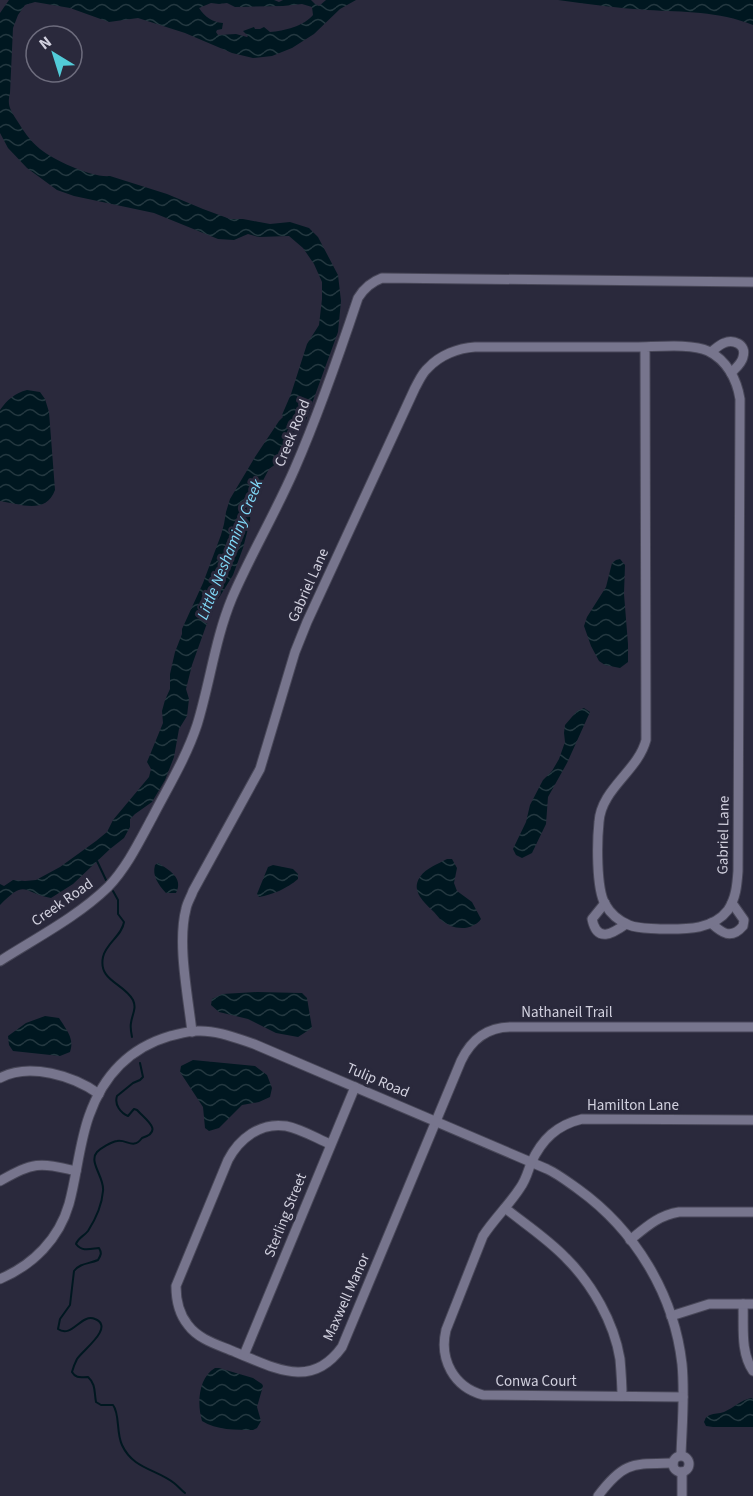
<svg xmlns="http://www.w3.org/2000/svg" width="753" height="1496" viewBox="0 0 753 1496" font-family="'Source Sans 3',sans-serif">
<style>
.water{fill:url(#water-waves);fill-rule:evenodd}
.lines{fill:none;stroke-linecap:round;stroke-linejoin:round}
.stream{stroke:#001720;stroke-width:2}
.minor-casing{stroke:#484758;stroke-width:11}
.minor{stroke:#77758d;stroke-width:9}
.labels{text-anchor:middle;stroke-width:6;stroke-linejoin:round;paint-order:stroke}
.street-label{font-size:15px;fill:#d2d1df;stroke:#2a293c}
.water-label{font-size:16px;font-style:italic;fill:#80daf9;stroke:#2a293c}
</style>
<defs>
<pattern id="water-waves" width="16" height="10" patternUnits="userSpaceOnUse" patternTransform="scale(1.5)"><rect width="16" height="10" fill="#001720"/><path d="M0 5q4-4 8 0t8 0" fill="none" stroke="#243840"/></pattern>
</defs>
<rect width="100%" height="100%" fill="#2a293c"/>
<g class="water">
<path d="M9,0H274L279,2L283,0H311L315,4L319,6L326,0H356L340,9L314,34L292,48L272,56L253,58L232,53L185,33L138,18L109,22L70,8L35,2L25,5L18,15L13,28L10,93C7,105 10,109 16,119C23,130 30,141 40,149C54,160 92,178 110,176L167,194L203,209L230,219H243L270,224L290,222L309,228L318,237L338,275L341,301L338,332L306,420L281,460L269,469L258,490L251,507L250,521L243,548L233,575L217,601L206,626L192,665L186,689L189,699L187,716L179,729L174,757L165,780L152,802L135,814L130,819V827L124,838L110,849L73,884L51,898C22,893 27,878 0,905V884L4,886L13,880L25,881L36,880L60,867L96,841L107,832L113,820L149,777L151,769L147,762L163,723L162,711L165,700L170,689V674L175,652L182,634V629L203,583L221,535L224,524L226,512L230,499L255,457L279,421L283,417L282,415L291,394L307,344L319,325L322,299V282L314,264L303,248L289,236L259,237L248,234L234,240L218,239L154,213L74,196L57,190L27,168L8,148L0,133V13ZM211,3L219,4L227,3L235,7L283,6L302,4L312,7L313,15C304,26 284,31 270,32L264,27L260,29H255L254,27L243,31L248,36L247,37L236,34L218,35L216,32L217,30L222,29L223,23C212,22 205,17 199,8Z"/>
<path d="M558,0H753V25C718,11 684,12 647,10C617,8 587,4 558,0Z"/>
<path d="M27,390L40,392L45,399L49,412L55,490C46,515 20,504 0,501V410C7,400 15,393 27,390Z"/>
<polygon points="620,559 625,565 624,594 628,644 628,662 620,668 605,665 599,661 591,646 584,626 587,617 606,587 612,563 616,560"/>
<polygon points="584,708 590,712 567,763 548,797 546,824 532,853 522,858 516,855 513,849 526,822 530,805 543,780 552,771 559,759 565,742 564,733 565,725 577,711"/>
<path d="M447,859H452L457,868L454,883L457,891L472,902L481,919C472,932 451,930 440,919C438,917 436,914 434,912C425,903 410,891 420,877C426,868 438,864 447,859Z"/>
<path d="M158,863C169,870 184,878 176,893H166C158,884 152,876 155,865Z"/>
<path d="M273,865L293,869L298,874V879C288,888 272,895 259,897L257,894L268,867Z"/>
<polygon points="257,992 302,993 307,998 312,1028 298,1037 276,1033 248,1019 219,1012 211,1005 212,999 222,994"/>
<path d="M45,1016L59,1018C66,1029 75,1039 70,1052L60,1056L13,1051L9,1045L8,1036L26,1023Z"/>
<polygon points="193,1060 255,1066 267,1075 272,1088 270,1097 259,1102 242,1105 219,1128 209,1131 205,1128 203,1107 180,1072 181,1066"/>
<path d="M215,1368H219L253,1378L262,1384L263,1386L257,1407L261,1421L257,1428L253,1430C236,1430 216,1430 202,1421C197,1404 198,1378 215,1368Z"/>
<path d="M751,1398L753,1399V1427H713L706,1426L704,1422C706,1418 705,1417 710,1415C714,1413 719,1414 724,1412C735,1407 739,1401 751,1398Z"/>
</g>
<g class="lines">
<g class="stream">
<polyline points="97,861 106,880"/>
<path d="M113,891L118,900V914L124,922C122,936 106,943 103,957C98,981 124,983 133,1000C137,1009 132,1014 131,1023C130,1027 131,1032 132,1037"/>
<path d="M140,1063L143,1077L140,1080L133,1083L117,1096C114,1105 121,1113 128,1116L134,1109L137,1110C146,1120 164,1131 142,1138C133,1150 127,1139 117,1141C111,1142 101,1148 97,1152C88,1162 105,1178 103,1191C102,1204 95,1220 88,1231C84,1236 78,1238 76,1244C82,1252 90,1249 99,1248C102,1253 101,1255 98,1260C89,1264 80,1263 74,1271L70,1305L60,1319L58,1329C72,1339 81,1313 95,1319C115,1327 83,1350 77,1359C75,1363 73,1368 72,1372C76,1379 81,1377 88,1377C96,1384 94,1392 96,1402L101,1405H113C120,1414 116,1432 122,1445C133,1469 156,1469 174,1483C178,1486 181,1490 185,1493"/>
</g>
<defs>
<g id="minor">
<path d="M711,352C715,349 719,345 724,343C733,339 747,344 743,357C742,363 736,368 731,373"/>
<path d="M605,903L592,919C597,943 612,934 626,924"/>
<path d="M711,923C722,933 731,940 743,926L744,920L732,903"/>
<path d="M0,961C36,938 77,917 108,887C127,867 139,842 152,818C168,787 186,758 197,725C210,683 215,639 232,598C251,554 276,512 295,468C319,413 339,355 358,298C364,288 371,282 382,278L753,282"/>
<path d="M192,1032C188,996 177,943 186,909C187,903 191,897 193,891L260,769L295,652L307,622L415,388C419,381 422,373 428,368C440,355 458,348 475,347C529,347 582,347 636,347C655,347 692,343 708,351C727,360 737,380 740,399L738,871C737,885 736,898 728,910C712,931 683,929 660,929C649,928 639,929 629,925C619,921 610,913 605,904C596,888 597,841 599,822C601,789 638,771 646,740L645,347"/>
<path d="M0,1078C29,1062 74,1076 99,1094"/>
<path d="M330,1144C316,1138 301,1129 286,1126C260,1122 239,1139 228,1160L176,1286C176,1300 179,1314 188,1325C199,1340 219,1345 235,1352C275,1368 311,1390 342,1347L461,1061C471,1040 487,1027 511,1027H753"/>
<path d="M0,1181C34,1162 38,1162 76,1171"/>
<path d="M505,1208C525,1224 548,1239 566,1258C592,1284 614,1322 620,1359C621,1371 622,1384 622,1396"/>
<path d="M630,1240C646,1227 659,1215 679,1212H753"/>
<path d="M0,1279C33,1265 59,1239 69,1204C77,1175 79,1144 89,1116C103,1076 129,1048 170,1036C179,1034 188,1031 197,1031C216,1030 236,1038 254,1044L547,1169C558,1174 568,1182 578,1189C635,1230 674,1294 682,1364C685,1395 682,1425 681,1455"/>
<path d="M743,1304C744,1326 740,1352 753,1371"/>
<polyline points="671,1316 709,1304 753,1304"/>
<polyline points="244,1355 355,1087"/>
<path d="M683,1397L483,1395C454,1387 439,1360 446,1330L483,1236C494,1219 509,1205 520,1188C526,1180 528,1171 531,1163C542,1139 557,1125 582,1119L753,1120"/>
<circle cx="681" cy="1464" r="8"/>
<path d="M598,1496C624,1461 633,1464 673,1463"/>
<polyline points="682,1496 682,1472"/>
</g>
</defs>
<use href="#minor" class="minor-casing"/>
<use href="#minor" class="minor"/>
</g>
<g class="labels">
<g class="street-label">
<text transform="translate(292 433) rotate(-68)" y="5">Creek Road</text>
<text transform="translate(308 585) rotate(-66)" y="5">Gabriel Lane</text>
<text transform="translate(723 835) rotate(-89)" y="5">Gabriel Lane</text>
<text transform="translate(62 902) rotate(-35)" y="5">Creek Road</text>
<text x="567" y="1017">Nathaneil Trail</text>
<text transform="translate(378 1080) rotate(23)" y="5">Tulip Road</text>
<text x="633" y="1110">Hamilton Lane</text>
<text transform="translate(285 1215) rotate(-68)" y="5">Sterling Street</text>
<text transform="translate(346 1297) rotate(-66)" y="5">Maxwell Manor</text>
<text x="536" y="1386">Conwa Court</text>
</g>
<g class="water-label">
<text transform="translate(229 549) rotate(-68)" y="6">Little Neshaminy Creek</text>
</g>
</g>
<g transform="translate(54 54) rotate(322)"><circle r="28" fill="#2a293c" stroke="#6d6c7d" stroke-width="1.5"/>
<path d="M0-4.5L10 22L0 15L-10 22Z" fill="#52cbd8"/>
<text y="-9" font-size="16" font-weight="bold" text-anchor="middle" fill="#d2d1df">N</text>
</g>
</svg>
